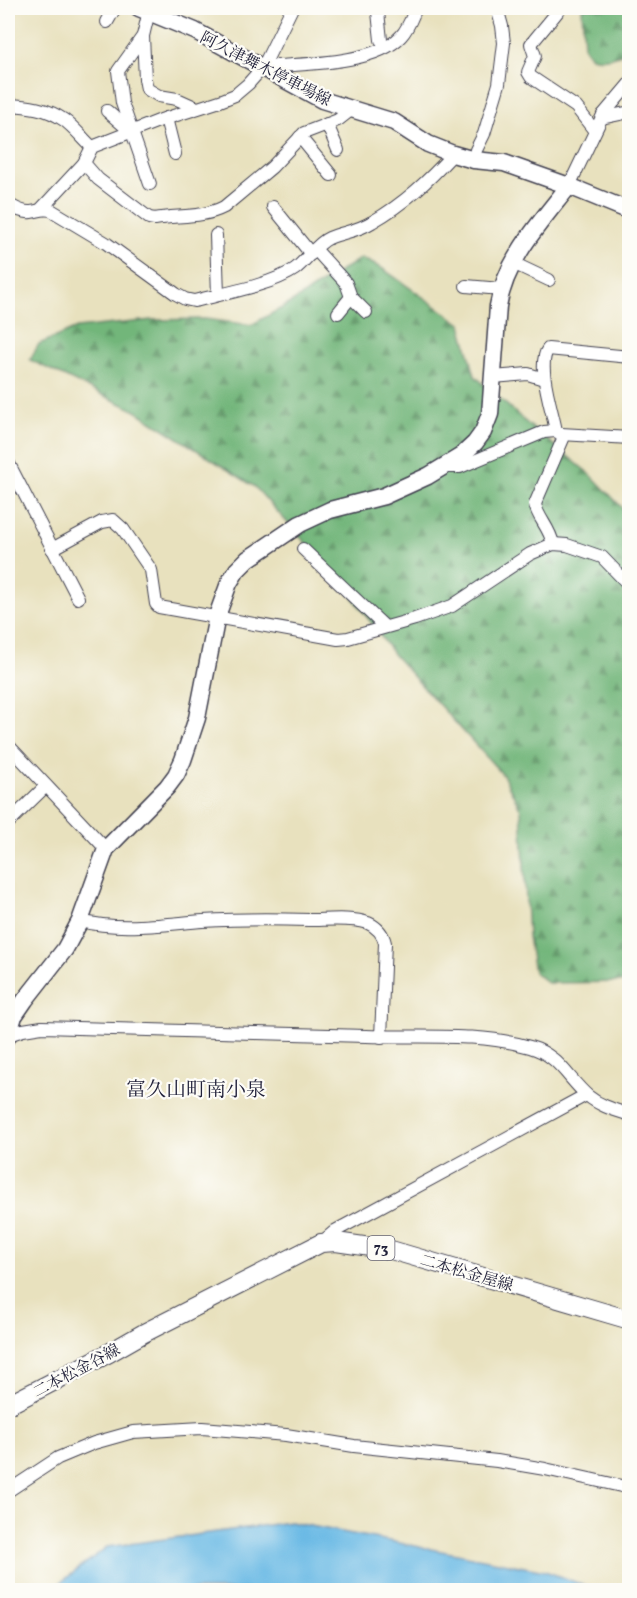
<svg xmlns="http://www.w3.org/2000/svg" width="637" height="1598" viewBox="0 0 637 1598" font-family="Vollkorn,'Noto Serif JP',serif">
<style>
.forest{fill:url(#forest-firs);stroke:#4a6c5a;stroke-width:1.5}
.water{fill:#6abae5;stroke:#466e90;stroke-width:1.5}
.lines{fill:none;stroke-linecap:round;stroke-linejoin:round}
.street-casing{stroke:#403f4f;stroke-width:14}
.secondary-casing{stroke:#403f4f;stroke-width:19}
.primary-casing{stroke:#403f4f;stroke-width:20}
.street{stroke:#fff;stroke-width:12}
.secondary{stroke:#fff;stroke-width:16}
.primary{stroke:#fff;stroke-width:18}
.labels{text-anchor:middle;stroke-width:4.5;stroke-linejoin:round;paint-order:stroke}
.shield{fill:#fdfcf7;stroke:#646373;stroke-width:1.5}
.shield-label{font-size:15px;font-weight:bold;fill:#22223b}
.street-label{font-size:16px;fill:#22223b;stroke:#fdfcf7}
.quarter-label{font-size:20px;fill:#22223b;stroke:#fdfcf7}
</style>
<defs>
<pattern id="forest-firs" width="22" height="20" patternUnits="userSpaceOnUse" patternTransform="scale(1.5)"><rect width="22" height="20" fill="#72b67a"/><path d="M5 1l3.5 6h-7zM16 11l3.5 6h-7z" fill="#5d9465"/></pattern>
</defs>
<rect width="100%" height="100%" fill="#fdfcf7"/>
<filter id="ink" filterUnits="userSpaceOnUse"><feTurbulence type="fractalNoise" baseFrequency=".0167" numOctaves="2"/><feDisplacementMap in="SourceGraphic" scale="12" xChannelSelector="R" yChannelSelector="G"/><feConvolveMatrix kernelMatrix="1 2 1 2 8 2 1 2 1" color-interpolation-filters="sRGB"/></filter>
<filter id="wash" filterUnits="userSpaceOnUse"><feTurbulence type="fractalNoise" baseFrequency=".008" numOctaves="4" result="noise"/><feDisplacementMap in="SourceGraphic" scale="24" xChannelSelector="R" yChannelSelector="G"/><feGaussianBlur stdDeviation="1.35" result="paint"/><feColorMatrix in="noise" values="0 0 0 0 0 0 0 0 0 0 0 0 0 0 0 0 0 1.4 0 .05"/><feComposite in="paint" operator="in"/></filter>
<g filter="url(#wash)">
<rect width="100%" height="100%" fill="#e8e1be"/>
<g class="forest">
<path d="M582,8H629V51C616,56 605,61 591,57L584,47Z"/>
<polygon points="361,258 383,269 461,324 475,376 529,425 591,475 629,515 629,982 548,983 534,972 528,936 521,810 503,775 394,655 345,586 255,487 136,411 30,360 39,344 77,328 152,320 205,319 251,325 289,304"/>
</g>
<polygon class="water" points="290,1522 545,1571 597,1590 51,1590 107,1547"/>
</g>
<g filter="url(#ink)">
<g class="lines">
<defs>
<g id="street">
<polyline points="558,8 559,10 531,44 535,56 528,72 531,77 576,107 594,130"/>
<polyline points="149,11 143,36 118,71 122,103 150,184"/>
<polyline points="378,12 381,40"/>
<polyline points="107,22 115,8"/>
<polyline points="143,36 145,79 147,89 159,96 177,99 197,108"/>
<polyline points="263,67 292,8"/>
<path d="M8,105C28,106 47,108 64,120C74,127 83,139 92,147"/>
<polyline points="107,111 130,131"/>
<polyline points="603,115 606,117 630,112"/>
<polyline points="166,118 175,154"/>
<polyline points="327,124 338,150"/>
<polyline points="300,137 331,175"/>
<polyline points="474,160 476,150 484,134 499,84 504,43 502,26 497,8"/>
<path d="M84,163L98,179L149,218L155,219C178,215 203,218 224,207L272,167L304,133L338,120L352,109"/>
<polyline points="569,186 603,115 630,83"/>
<path d="M8,204C15,208 22,213 31,212C40,211 41,208 51,210L106,243L176,294L185,299L194,301C222,294 272,285 295,269C306,261 317,243 329,238C343,232 358,231 372,222C404,204 429,180 453,154"/>
<polyline points="273,207 311,254"/>
<path d="M42,208L84,163L92,147L161,120L220,101L235,95L248,84L263,67C300,64 375,65 401,36C408,29 412,17 416,8"/>
<polyline points="216,235 218,295"/>
<polyline points="316,250 346,283 351,297 366,312"/>
<polyline points="513,263 549,280"/>
<polyline points="466,286 501,289"/>
<polyline points="338,313 351,297"/>
<polyline points="493,377 528,374 544,379"/>
<polyline points="561,434 630,438"/>
<polyline points="8,462 78,598"/>
<polyline points="444,467 460,467 544,432 556,431"/>
<path d="M553,544C550,528 537,517 535,504L563,439L561,434L556,431C553,412 536,365 548,349L630,357"/>
<polyline points="52,549 102,522 113,520 123,529 151,570 156,604 159,607 338,639 348,638 415,619 452,606 530,554 553,544 567,545 602,557 630,586"/>
<polyline points="303,549 385,627"/>
<polyline points="8,745 106,849"/>
<polyline points="8,823 46,786"/>
<path d="M80,921C120,931 163,924 203,921C238,919 273,919 309,920C326,920 352,917 368,923C377,927 383,934 385,943L381,1037"/>
<path d="M8,1035L23,1030L42,1027C150,1030 258,1033 366,1036C420,1038 478,1032 530,1047C559,1055 568,1079 588,1096C600,1106 615,1110 630,1115"/>
<polyline points="321,1243 335,1231 586,1095"/>
<polyline points="8,1491 58,1458 94,1443 133,1432 202,1428 286,1435 354,1446 497,1461 545,1469 630,1488"/>
</g>
<g id="secondary">
<polyline points="139,8 195,31 322,100 394,122 428,144 453,154 474,160 504,163 569,186 630,211"/>
<path d="M8,1036L14,1016L25,1000L65,949L80,921L106,849L167,787L176,775L183,760L197,718L217,616L229,583L237,570L248,559L300,524L330,510L384,496L428,476L461,456L475,443L483,432L490,414L498,306C506,259 540,223 569,186"/>
</g>
<polyline id="primary" points="8,1405 109,1353 144,1333 321,1243 336,1242 391,1250 630,1320"/>
</defs>
<use href="#street" class="street-casing"/>
<use href="#secondary" class="secondary-casing"/>
<use href="#primary" class="primary-casing"/>
<use href="#street" class="street"/>
<use href="#secondary" class="secondary"/>
<use href="#primary" class="primary"/>
</g>
</g>
<g class="labels">
<rect class="shield" x="367.5" y="1236" width="27" height="24" rx="4.5"/>
<g class="shield-label">
<text x="381" y="1253">73</text>
</g>
<g class="street-label">
<text transform="translate(266 68) rotate(27)" y="6">阿久津舞木停車場線</text>
<text transform="translate(467 1272) rotate(16)" y="6">二本松金屋線</text>
<text transform="translate(76 1370) rotate(-28)" y="6">二本松金谷線</text>
</g>
<g class="quarter-label">
<text x="196" y="1096">富久山町南小泉</text>
</g>
</g>
<rect width="637" height="1598" fill="none" stroke="#fdfcf7" stroke-width="30"/>
</svg>
